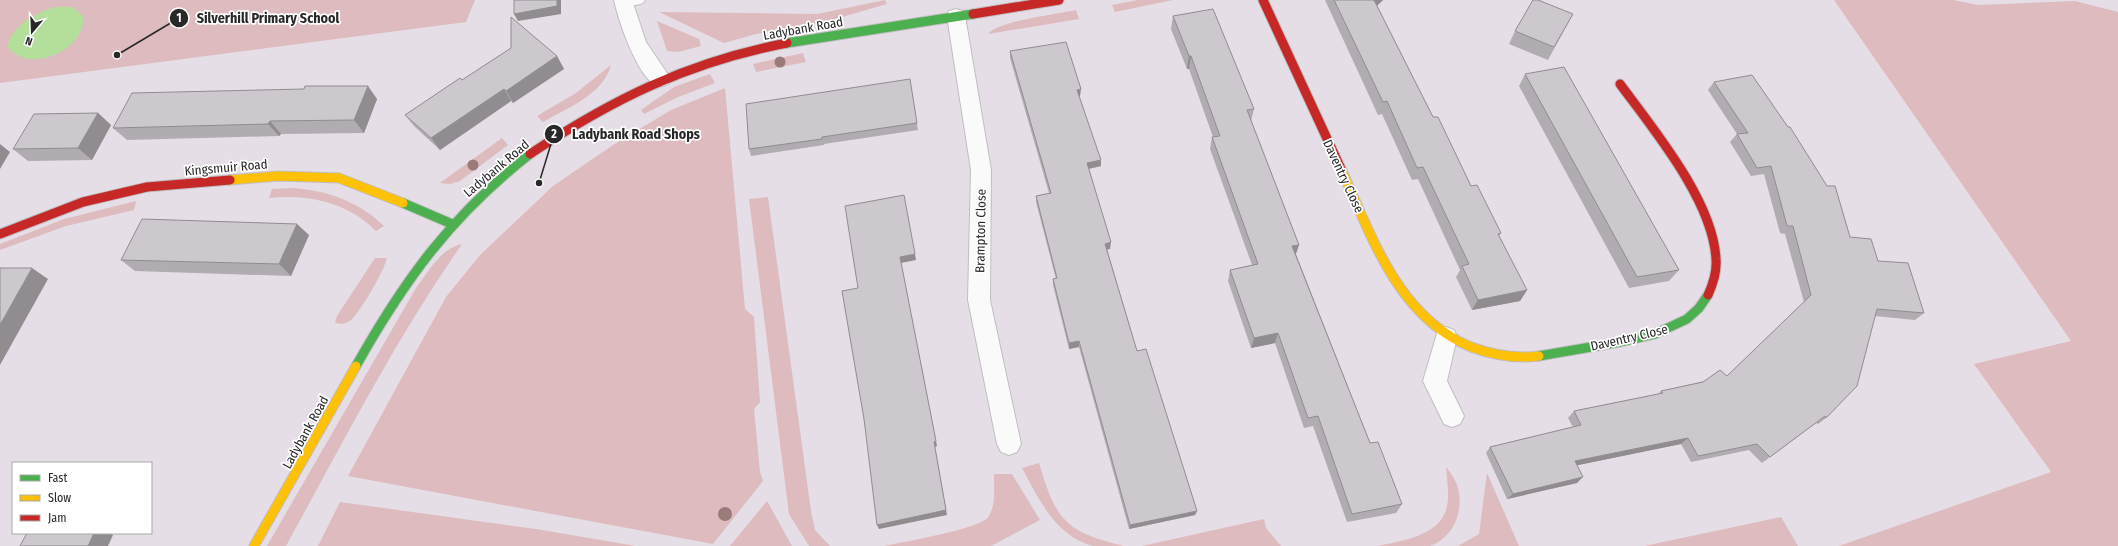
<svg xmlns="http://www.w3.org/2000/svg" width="2118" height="546" viewBox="0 0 2118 546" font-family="'Fira Sans Condensed',sans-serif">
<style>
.green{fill:#debbbe}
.water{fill:#b3df9a}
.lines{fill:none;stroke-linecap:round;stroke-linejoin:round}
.lane-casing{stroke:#bfbec0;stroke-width:2}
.street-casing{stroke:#bfbec0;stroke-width:2}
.fast-casing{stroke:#bfbec0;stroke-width:11}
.slow-casing{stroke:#bfbec0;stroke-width:11}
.jam-casing{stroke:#bfbec0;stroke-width:11}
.lane{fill:#fbfafb;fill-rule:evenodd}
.street{fill:#fbfafb;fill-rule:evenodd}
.fast{stroke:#4caf50;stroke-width:9}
.slow{stroke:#ffc107;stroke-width:9}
.jam{stroke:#c62828;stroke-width:9}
.tree{fill:#997c7a}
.wall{fill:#b0acb1}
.shaded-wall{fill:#908c90}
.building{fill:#cdc8ce;stroke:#908c90}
.labels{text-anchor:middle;stroke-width:3.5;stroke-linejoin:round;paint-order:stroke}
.street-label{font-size:13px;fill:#282828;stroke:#fff}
.leader{fill:none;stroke:#282828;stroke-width:1.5}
.callout-dot{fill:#282828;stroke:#fff;stroke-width:1.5}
.mark-label{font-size:12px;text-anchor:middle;font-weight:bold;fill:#fff}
.callout-label{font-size:14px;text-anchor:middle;font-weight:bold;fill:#282828;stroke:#fff;stroke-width:3.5;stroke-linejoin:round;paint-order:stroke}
</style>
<rect width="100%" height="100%" fill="#e5dee6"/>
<g class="green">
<polygon points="0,0 475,0 466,22 0,83"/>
<polygon points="885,0 887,4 818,24 756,34 724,43 659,12 817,14"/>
<polygon points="1138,0 1173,0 1115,12 1112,5"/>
<polygon points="1834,0 1953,0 1978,5 2075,1 2118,12 2118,546 1839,546 2051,472 1974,364 2071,341"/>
<path d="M1076,10L1079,19L988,34C998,21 1058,14 1076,10Z"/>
<polygon points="657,21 699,39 701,46 678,52 667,51"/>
<polygon points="803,53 806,62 756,72 753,64"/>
<path d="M611,65C603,95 567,108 543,122L537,116L576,93Z"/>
<polygon points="710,74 715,83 678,97 644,114 641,110 674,87"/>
<polygon points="725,88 745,309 754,317 760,402 754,409 760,472 763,481 713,544 348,476 446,297 480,255 553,186 613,145 671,110"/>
<polygon points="502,138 508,145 460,181 450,184 440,183"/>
<path d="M292,188C326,190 360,202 384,226L376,231C347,202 308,194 269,198L272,189Z"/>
<polygon points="768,197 811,511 815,530 830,546 809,546 789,514 749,199"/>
<polygon points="136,201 134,210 66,226 0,250 0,244 64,219"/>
<path d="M462,244C395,340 342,444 286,546H267L416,288C429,271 440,249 462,244Z"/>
<path d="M375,258H387C384,271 361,311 351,320C349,322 345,323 342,324L335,323L337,316Z"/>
<path d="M1039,463C1056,520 1065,532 1124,546C1114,546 1102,546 1093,546C1055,536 1039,499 1022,468Z"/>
<path d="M1446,467C1450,472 1455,479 1457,485C1465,508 1455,537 1430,546C1421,546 1390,546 1378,546C1401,541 1438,536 1446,510C1450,498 1447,480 1446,467Z"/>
<polygon points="1487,473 1519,546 1458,546 1479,534"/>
<path d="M994,474H1012L1040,520L991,546H884C902,542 982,529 989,516C996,504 994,488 994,474Z"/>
<polygon points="767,501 792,546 730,546"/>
<polygon points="340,502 536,529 636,546 318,546"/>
<polygon points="1781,517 1798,546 1644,546"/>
<polygon points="1264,519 1266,528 1281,546 1142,546"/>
</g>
<path class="water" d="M55,7H73L83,16C86,43 52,62 28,59C21,58 12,52 7,47C13,24 34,14 55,7Z"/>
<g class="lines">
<defs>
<path id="lane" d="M617,0H645L643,3C635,6 626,7 618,4Z"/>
<g id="street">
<path d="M614,0H632L646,42L671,79L668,84C663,86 661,87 656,85C637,77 618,19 614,0Z"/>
<polygon points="956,9 963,11 965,16 991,170 990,300 1021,444 1017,452 1009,455 1001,452 997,444 968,300 971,170 947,16 949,11"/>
<polygon points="1446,327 1454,330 1457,337 1447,381 1464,416 1460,424 1452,427 1444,424 1423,381 1438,330"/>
</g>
<g id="fast">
<polyline points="787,43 973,14"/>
<polyline points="403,203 452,224"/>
<polyline points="1539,356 1620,342 1655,334 1687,319 1699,308 1708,295"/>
<path d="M356,366C405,279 451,216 530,154"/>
</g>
<g id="slow">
<path d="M1342,171C1372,237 1398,317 1471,347C1493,355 1516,359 1539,356"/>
<polyline points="230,180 278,176 339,178 403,203"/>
<polyline points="254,546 356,366"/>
</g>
<g id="jam">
<polyline points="1263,0 1342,171"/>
<polyline points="973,14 1059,0"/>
<path d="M1620,84C1654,130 1713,201 1716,259C1717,271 1713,284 1708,295"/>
<path d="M530,154C613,99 688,62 787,43"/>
<polyline points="0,234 83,202 147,187 230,180"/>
</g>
</defs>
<use href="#lane" class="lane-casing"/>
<use href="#street" class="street-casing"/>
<use href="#fast" class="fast-casing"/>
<use href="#slow" class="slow-casing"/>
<use href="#jam" class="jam-casing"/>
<use href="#lane" class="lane"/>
<use href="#street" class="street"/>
<use href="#fast" class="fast"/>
<use href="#slow" class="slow"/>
<use href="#jam" class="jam"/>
</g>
<g class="tree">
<circle cx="780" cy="62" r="5.5"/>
<circle cx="473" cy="165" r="5.5"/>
<circle cx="725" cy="514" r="7"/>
</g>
<g class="wall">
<polygon points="1325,0 1383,0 1377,6 1433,117 1471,186 1501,233 1499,236 1527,290 1520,301 1472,310 1456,277 1460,270 1418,179 1412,180 1382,114 1378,115"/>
<polygon points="1573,14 1548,60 1509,44 1515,31"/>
<polygon points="1173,16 1254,109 1251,121 1299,245 1296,254 1370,443 1402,504 1396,513 1347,522 1313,426 1304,428 1275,343 1251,348 1228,281 1230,270 1252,265 1210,149 1212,137 1213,137 1189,69 1187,69 1171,29"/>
<polygon points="1010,51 1080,96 1079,96 1101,166 1089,169 1110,249 1107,249 1137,351 1197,511 1195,515 1129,529 1079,347 1069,349 1053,285 1053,279 1056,279 1036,202 1036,196 1049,193 1010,58"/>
<polygon points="557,56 564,69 513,103 511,101 440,150 415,127 405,115 462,80"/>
<polygon points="1525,74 1679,270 1669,281 1629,288 1519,86"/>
<polygon points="910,79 918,130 824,144 824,145 751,156 749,149"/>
<polygon points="1714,82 1850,237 1878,261 1924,313 1915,320 1875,316 1826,418 1818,424 1816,423 1762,463 1749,450 1691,462 1681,444 1577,465 1577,483 1507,499 1486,453 1490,447 1573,427 1568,418 1574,411 1658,394 1661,391 1727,376 1804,302 1785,234 1780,233 1764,174 1751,176 1730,142 1737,134 1708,90"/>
<polygon points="377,99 364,133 281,134 279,136 127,140 113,128"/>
<polygon points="98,113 111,125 92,160 28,161 13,149"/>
<polygon points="309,235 291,276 135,271 121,260"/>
</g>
<g class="shaded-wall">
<polygon points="557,0 561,0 561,14 518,21 514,14"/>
<polygon points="1374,0 1383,0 1370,12"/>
<polygon points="557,56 564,69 513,103 506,91"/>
<polygon points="1189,56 1191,56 1189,69 1187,69"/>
<polygon points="368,86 377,99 364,133 354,120"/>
<polygon points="504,89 511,101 440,150 431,138"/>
<polygon points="1081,89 1080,96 1077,97 1077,90"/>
<polygon points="98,113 111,125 92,160 78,148"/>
<polygon points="270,121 281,134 279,136 268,124"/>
<polygon points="0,144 10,152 0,169"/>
<polygon points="1101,160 1101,166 1087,169 1087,163"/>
<polygon points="297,224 309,235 291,276 279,264"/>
<polygon points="1111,242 1110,249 1105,250 1105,244"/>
<polygon points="1299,245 1295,256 1292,246"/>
<polygon points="915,254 916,260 901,263 937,446 935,447 947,515 879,529 877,525 900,257"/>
<polygon points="32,268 48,279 0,365 0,325"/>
<polygon points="1527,290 1520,301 1472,310 1478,300"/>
<polygon points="1278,333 1275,343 1251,348 1254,338"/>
<polygon points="1079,341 1079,347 1069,349 1069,343"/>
<polygon points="1688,438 1681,444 1569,467 1575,461"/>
<polygon points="1583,477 1577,483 1507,499 1513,494"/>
<polygon points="1197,511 1195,515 1129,529 1130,525"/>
<polygon points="94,533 109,533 113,535 108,546 88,546"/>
</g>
<g class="building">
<polygon points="514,0 557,0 557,6 514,14"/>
<polygon points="1334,0 1374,0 1433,117 1438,117 1471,186 1477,185 1501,233 1498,234 1527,290 1478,300 1462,266 1469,264 1423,167 1417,168 1387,101 1383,102"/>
<polygon points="1533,0 1538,0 1573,14 1554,47 1515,31"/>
<polygon points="1213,9 1254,109 1247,110 1299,245 1292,246 1370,443 1378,442 1402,504 1352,514 1318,416 1308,418 1278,333 1254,338 1230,270 1258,264 1212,137 1220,136 1191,56 1189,56 1173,16"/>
<polygon points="511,17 557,56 506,91 504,89 431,138 405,115 460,78 462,80 511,48"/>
<polygon points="1066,42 1081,89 1077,90 1101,160 1087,163 1111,242 1105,244 1137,351 1146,349 1197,511 1130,525 1079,341 1069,343 1053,279 1057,278 1036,196 1051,193 1010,51"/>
<polygon points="1564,67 1679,270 1637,277 1525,74"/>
<polygon points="1752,75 1788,127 1790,127 1827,186 1835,186 1850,237 1871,239 1878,261 1908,263 1924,313 1877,309 1857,386 1826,418 1825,416 1770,457 1757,444 1698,456 1688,438 1575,461 1583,477 1513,494 1490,447 1581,425 1574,411 1663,393 1661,391 1703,382 1720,370 1727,376 1811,295 1793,226 1787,226 1771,166 1757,168 1737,134 1748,133 1714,82"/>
<polygon points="910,79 917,123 822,137 822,139 749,149 746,104"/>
<polygon points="305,86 368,86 354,120 270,121 268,124 113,128 132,93 304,89"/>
<polygon points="98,113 78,148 13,149 34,114"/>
<polygon points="904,195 915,254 900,257 936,441 934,442 946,510 877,525 864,419 842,291 858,288 845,206"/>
<polygon points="142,219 297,224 279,264 121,260"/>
<polygon points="0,268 32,268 0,325"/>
<polygon points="27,533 94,533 88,546 20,546"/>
</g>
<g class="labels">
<g class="street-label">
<text transform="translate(803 28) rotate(-10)" y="5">Ladybank Road</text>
<text transform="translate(226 167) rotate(-5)" y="5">Kingsmuir Road</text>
<text transform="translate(496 168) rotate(-40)" y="5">Ladybank Road</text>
<text transform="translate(1344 176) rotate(65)" y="5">Daventry Close</text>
<text transform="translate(980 231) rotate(-89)" y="5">Brampton Close</text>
<text transform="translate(1629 337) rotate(-13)" y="5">Daventry Close</text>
<text transform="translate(305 432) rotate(-61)" y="5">Ladybank Road</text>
</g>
</g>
<path class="leader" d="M117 55L179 18M539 183L554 134"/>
<g class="callout-dot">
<circle cx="117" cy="55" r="4"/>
<circle cx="539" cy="183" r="4"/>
<circle cx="179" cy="18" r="10"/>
<circle cx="554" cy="134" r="10"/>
</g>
<g class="mark-label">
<text x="179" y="22">1</text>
<text x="554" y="138">2</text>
</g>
<g class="callout-label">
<text x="268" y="23">Silverhill Primary School</text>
<text x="636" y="139">Ladybank Road Shops</text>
</g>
<rect x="12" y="462" width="140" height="72" fill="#ffffff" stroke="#a9a9a9"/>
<rect x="20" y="475" width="20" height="6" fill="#4caf50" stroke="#a9a9a9"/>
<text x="48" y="482" font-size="12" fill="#282828">Fast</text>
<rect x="20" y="495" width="20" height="6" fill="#ffc107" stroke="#a9a9a9"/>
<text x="48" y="502" font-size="12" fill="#282828">Slow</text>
<rect x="20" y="515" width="20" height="6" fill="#c62828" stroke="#a9a9a9"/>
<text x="48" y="522" font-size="12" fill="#282828">Jam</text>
<g transform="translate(32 32) rotate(199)" stroke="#ffffff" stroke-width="3" paint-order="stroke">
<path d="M0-3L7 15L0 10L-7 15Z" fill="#282828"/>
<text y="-6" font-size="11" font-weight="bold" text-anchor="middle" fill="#282828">N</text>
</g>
</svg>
